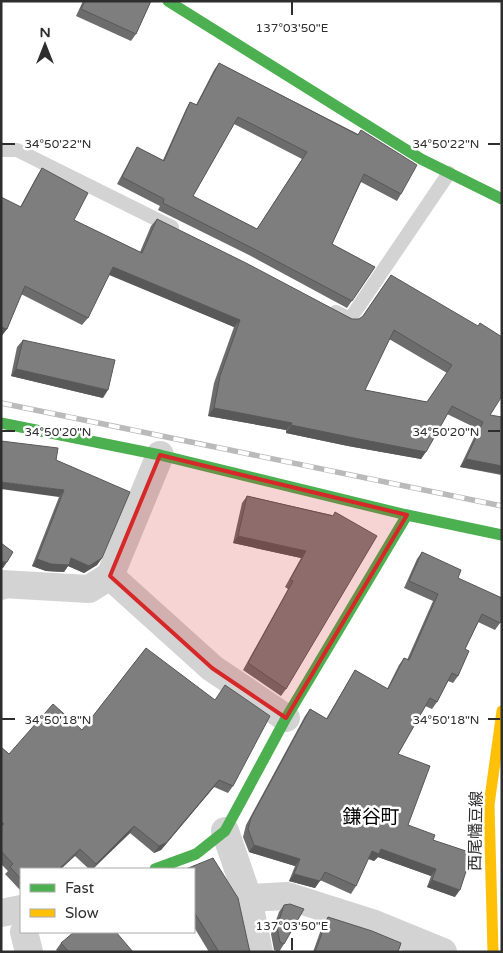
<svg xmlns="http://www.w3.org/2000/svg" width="503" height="953" viewBox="0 0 503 953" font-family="'Varela Round','Noto Sans JP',sans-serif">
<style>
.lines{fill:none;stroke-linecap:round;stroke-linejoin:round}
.lane{stroke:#d3d3d3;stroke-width:14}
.street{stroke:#d3d3d3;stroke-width:28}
.fast{stroke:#4caf50;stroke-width:11}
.slow{stroke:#ffc107;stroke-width:11}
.rail-casing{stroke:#bababa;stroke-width:5.5}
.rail{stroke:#fff;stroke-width:4;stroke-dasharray:11;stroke-linecap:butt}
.wall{fill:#6c6c6c;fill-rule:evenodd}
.shaded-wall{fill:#585858}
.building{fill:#7e7e7e;stroke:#585858;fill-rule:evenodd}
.marked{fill:#d62828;fill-opacity:0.2;stroke:#d62828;stroke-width:4;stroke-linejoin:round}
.ticks{fill:none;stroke:#2e2e2e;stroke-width:2}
.labels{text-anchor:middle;stroke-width:5;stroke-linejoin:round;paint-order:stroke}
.street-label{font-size:16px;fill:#2e2e2e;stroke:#fff}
.quarter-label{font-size:19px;fill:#000;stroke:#fff}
.ticks-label{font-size:12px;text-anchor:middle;fill:#2e2e2e;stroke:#fff;stroke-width:5;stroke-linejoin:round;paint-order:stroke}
</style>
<rect width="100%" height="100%" fill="#fff"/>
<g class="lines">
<g class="lane">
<polyline points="1,150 17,150 172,227"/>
<polyline points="336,312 350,319 449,173"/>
</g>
<g class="street">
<polyline points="110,576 212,668 286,718"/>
<polyline points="1,586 2,584 89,589 110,576 160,455"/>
<polyline points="225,831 248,898 259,952"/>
<polyline points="248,898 287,896 372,923 443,952"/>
<polyline points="1,913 21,909"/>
<polyline points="24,932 29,952"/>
</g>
<g class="fast">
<polyline points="168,1 421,159 502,199"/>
<polyline points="1,423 160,455 407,515 502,535"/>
<polyline points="155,869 196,854 225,831 286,718 407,515"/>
</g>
<polyline class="slow" points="493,952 489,805 502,711"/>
<defs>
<polyline id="rail" points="1,403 502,506"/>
</defs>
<use href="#rail" class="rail-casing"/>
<use href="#rail" class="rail"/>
</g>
<g class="wall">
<polygon points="83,1 151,1 136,34 131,41 76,16"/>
<path d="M219,63L358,134L361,130L401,194L397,201L361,182L332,244L375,267L347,308L249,255L158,210L160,206L117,184L133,154L137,147L163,160L186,109L190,102L196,105L214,70ZM234,124L302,159L257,229L193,196Z"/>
<path d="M42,168L74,220L140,252L151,226L157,219L352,319H359L362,317L391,275L490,415L501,475L460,467L478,429L447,414L421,459L348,446L286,433V430L208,416L214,383L234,327L109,275L88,318L82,325L21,294L7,329L1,337L20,207L37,176ZM389,339L447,373L427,402L365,390Z"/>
<polygon points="23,340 103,398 11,376 17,347"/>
<polygon points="56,460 102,558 97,565 84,573 68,566 64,572 46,571 32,566 59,497"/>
<polygon points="247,496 332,515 286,689 281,696 243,670 288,589 285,587 301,558 233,543 242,503"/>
<polygon points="422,552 458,578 500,623 495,630 478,622 465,649 458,676 453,683 448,681 437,702 432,709 425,706 398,754 408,825 433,840 455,897 427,887 431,876 378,857 374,861 368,859 356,886 351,894 320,880 315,888 289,881 295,866 249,852 243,837 246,825 305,716 310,709 326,719 355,670 387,689 399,665 404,658 407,660 433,601 404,588 417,559"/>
<polygon points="146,648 233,786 228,793 214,787 161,850 154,853 130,833 93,869 89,869 75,856 21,869 21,891 5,874 8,871 1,864 1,747 9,754 82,730"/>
<polygon points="213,858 249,948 250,952 209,952 194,927 194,869"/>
<polygon points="284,905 284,944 279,952 274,950 271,934 279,912"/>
<polygon points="328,917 398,952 313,952 323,924"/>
<polygon points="61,943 133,952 58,952 56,950"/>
</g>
<g class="shaded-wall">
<polygon points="113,267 240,320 234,327 108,274"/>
<polygon points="1,327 7,329 1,336"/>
<polygon points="16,369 108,390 103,398 11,376"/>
<polygon points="214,408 292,423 286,430 208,416"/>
<polygon points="291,425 426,452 421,459 348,446 286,433"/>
<polygon points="466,459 502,466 502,474 460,467"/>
<polygon points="1,482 64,490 59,497 1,489"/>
<polygon points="238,536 306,551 301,558 233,543"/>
<polygon points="102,558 97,565 84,573 68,566 64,572 46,571 32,566 37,559"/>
<polygon points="1,562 7,562 3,568 1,568"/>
<polygon points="219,780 214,787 161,850 154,853 159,846"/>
<polygon points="134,826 130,833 92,869 96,864"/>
<polygon points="254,845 300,859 295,866 249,852"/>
<polygon points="80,849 75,856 61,869 59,869"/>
<polygon points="381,849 436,869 431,876 378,857 374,861 367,858 372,851"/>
<polygon points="294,874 320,881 315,888 289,881"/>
<polygon points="432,880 460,890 455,897 427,887"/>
</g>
<g class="building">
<polygon points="85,1 151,1 136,34 81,9"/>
<path d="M219,63L358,135L361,130L417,165L401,194L364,174L332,244L375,267L352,301L254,249L163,203L164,199L122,177L137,147L164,161L190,102L197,105ZM238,117L307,152L257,229L193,196Z"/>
<path d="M42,168L88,193L74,220L142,253L157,219L246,263L352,319H359L363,316L391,275L478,326L480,323L502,337V396L490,415L502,417V466L466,459L483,422L452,406L426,452L354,438L291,425L292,423L214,408L220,376L240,320L113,267L88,318L25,286L7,329L1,327V197L21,207ZM394,330L452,365L427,402L365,390Z"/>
<polygon points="23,340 115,360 108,390 16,369"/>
<polygon points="1,441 58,448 56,460 130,492 102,558 89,566 71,558 69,565 51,564 37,559 64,490 1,482"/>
<polygon points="247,496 333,516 335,512 377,536 286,689 248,663 293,581 290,580 306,551 238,536"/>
<polygon points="1,543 13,552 7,562 1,562"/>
<polygon points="422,552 461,570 458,578 502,598 502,619 500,623 482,614 465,649 469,651 458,676 452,673 437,702 430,698 398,754 430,766 408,825 435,835 433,840 472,853 460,890 432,880 436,869 381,849 379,854 372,851 356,886 325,872 320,881 294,874 300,859 254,845 248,829 251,818 310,709 327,719 355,670 388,689 404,658 409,660 438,594 409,581"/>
<polygon points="146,648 215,700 225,685 270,716 233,786 219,780 166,843 159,846 134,826 96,864 80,849 59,869 21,869 21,879 10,867 13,864 1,851 1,826 4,824 1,821 1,747 9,754 53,704 82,730"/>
<polygon points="213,858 238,898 249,948 250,952 219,952 194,912 194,869 186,869"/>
<polygon points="290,904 304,909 284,944 280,942 277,927 284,905"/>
<polygon points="328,917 372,931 401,943 398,952 315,952"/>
<polygon points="74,932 116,932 133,952 69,952 61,943"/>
</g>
<path class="marked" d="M160,455L407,515L286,718L212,668L110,576Z"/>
<path class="ticks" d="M292,2V15M2,144H15M488,144H500M2,431H15M488,431H500M2,719H15M488,719H500M292,938V950"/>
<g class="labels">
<g class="street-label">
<text transform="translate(475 831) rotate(-89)" y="6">西尾幡豆線</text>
</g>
<g class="quarter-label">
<text x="371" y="823">鎌谷町</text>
</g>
</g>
<g class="ticks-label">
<text x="292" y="32">137°03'50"E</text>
<text x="58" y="148">34°50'22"N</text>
<text x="446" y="148">34°50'22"N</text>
<text x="58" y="436">34°50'20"N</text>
<text x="446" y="436">34°50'20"N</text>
<text x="58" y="724">34°50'18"N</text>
<text x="446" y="724">34°50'18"N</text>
<text x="292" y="930">137°03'50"E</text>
</g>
<rect width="503" height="953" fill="none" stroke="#2e2e2e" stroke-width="5"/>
<rect x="20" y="868" width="175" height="65" fill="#ffffff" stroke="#ababab"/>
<rect x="30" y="884" width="25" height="8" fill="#4caf50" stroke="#ababab"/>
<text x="65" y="893" font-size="15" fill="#2e2e2e">Fast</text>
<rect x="30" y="909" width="25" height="8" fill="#ffc107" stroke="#ababab"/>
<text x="65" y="918" font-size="15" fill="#2e2e2e">Slow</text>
<g transform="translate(45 45)" stroke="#ffffff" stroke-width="4" paint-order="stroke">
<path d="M0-4L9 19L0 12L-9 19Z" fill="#2e2e2e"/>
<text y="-8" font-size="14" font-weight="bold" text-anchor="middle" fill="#2e2e2e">N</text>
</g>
</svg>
